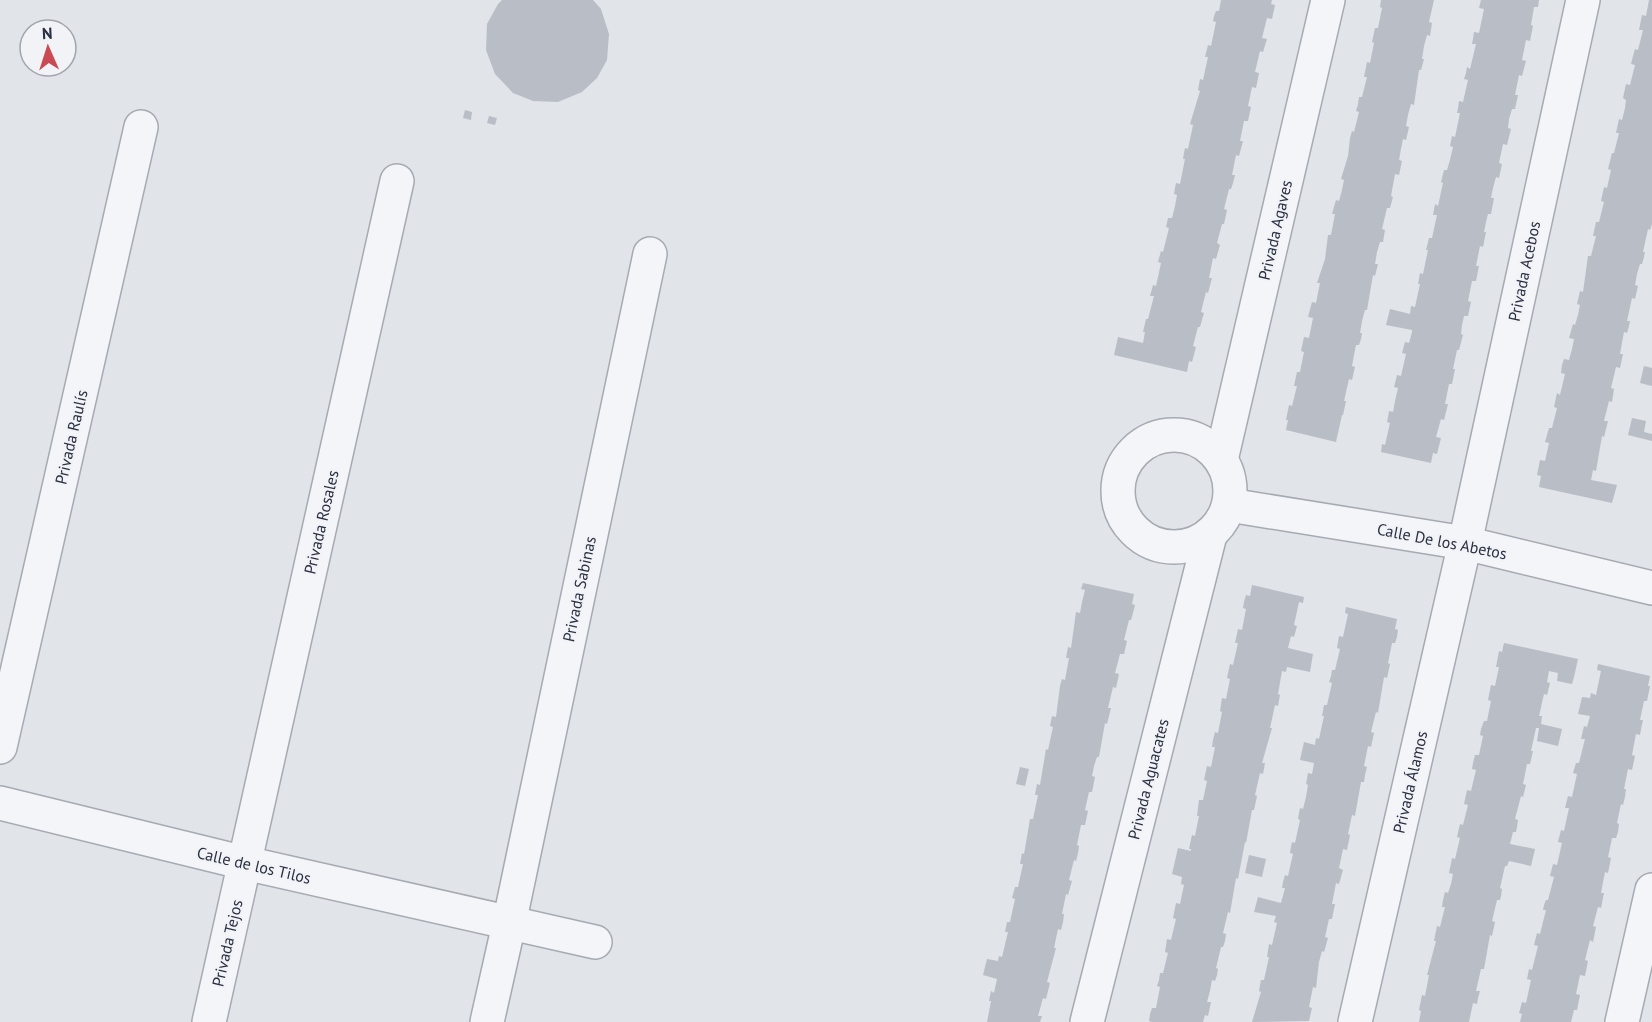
<svg xmlns="http://www.w3.org/2000/svg" width="1652" height="1022" viewBox="0 0 1652 1022" font-family="'PT Sans',sans-serif">
<style>
.building{fill:#b9bdc6}
.lines{fill:none;stroke-linecap:round;stroke-linejoin:round}
.street-casing{stroke:#a6aab3;stroke-width:36}
.street{stroke:#f4f5f8;stroke-width:33}
.labels{text-anchor:middle;stroke-width:4.5;stroke-linejoin:round;paint-order:stroke}
.street-label{font-size:16px;fill:#2a3041;stroke:#f1f3f7}
</style>
<rect width="100%" height="100%" fill="#e1e4e9"/>
<g class="building">
<polygon points="502,0 593,0 601,9 609,34 607,60 597,78 582,92 558,102 533,101 513,93 495,74 486,50 487,24 498,4"/>
<polygon points="1221,0 1272,0 1271,4 1275,5 1272,19 1267,18 1262,38 1267,39 1263,52 1260,51 1255,72 1259,73 1256,88 1252,87 1248,106 1251,107 1248,121 1244,121 1240,141 1243,141 1239,156 1236,155 1232,175 1235,175 1233,183 1231,189 1229,189 1224,209 1227,210 1224,224 1222,224 1217,243 1220,245 1216,259 1213,258 1209,278 1212,278 1208,293 1206,292 1201,312 1204,313 1200,327 1198,327 1193,346 1196,347 1192,362 1189,361 1187,372 1114,355 1118,337 1143,343 1145,332 1143,332 1146,319 1148,319 1154,296 1150,296 1153,285 1156,286 1161,263 1158,262 1161,251 1163,252 1169,228 1166,227 1167,223 1168,218 1172,218 1175,206 1177,195 1174,194 1175,188 1176,183 1180,184 1185,159 1183,159 1184,153 1185,148 1188,149 1193,125 1190,124 1200,91 1198,90 1200,79 1203,80 1208,57 1205,57 1208,45 1211,46 1216,22 1213,21 1214,16 1216,11 1219,11"/>
<polygon points="1381,0 1434,0 1429,22 1432,23 1430,36 1427,35 1424,46 1422,59 1424,59 1421,70 1419,70 1414,105 1411,104 1408,115 1406,126 1409,127 1406,140 1403,139 1401,149 1399,160 1402,161 1399,175 1395,174 1391,196 1393,197 1390,208 1387,208 1382,229 1385,230 1383,242 1380,242 1377,252 1375,264 1378,264 1375,276 1373,275 1367,310 1365,310 1362,321 1360,333 1362,333 1361,339 1359,345 1356,345 1354,355 1352,366 1355,367 1352,380 1349,379 1344,401 1346,401 1343,415 1342,415 1336,442 1286,430 1288,420 1286,420 1289,405 1292,406 1297,386 1294,386 1297,372 1300,372 1304,352 1301,351 1304,337 1309,338 1313,318 1308,317 1312,302 1316,303 1320,283 1317,283 1325,259 1328,235 1331,235 1335,214 1332,214 1336,200 1339,201 1342,190 1344,180 1341,179 1348,156 1350,138 1352,131 1354,132 1359,112 1356,111 1358,104 1359,97 1362,97 1367,77 1364,77 1367,62 1370,63 1374,43 1372,42 1375,28 1378,28 1382,8 1380,7"/>
<polygon points="1481,0 1539,0 1538,7 1534,7 1531,25 1533,26 1530,41 1526,40 1522,60 1526,61 1522,76 1519,75 1515,95 1518,95 1515,109 1512,109 1509,119 1508,128 1511,129 1507,145 1503,144 1499,163 1502,164 1499,178 1496,177 1493,188 1491,198 1494,198 1491,214 1488,214 1486,222 1484,232 1486,232 1483,247 1480,246 1476,266 1479,266 1476,281 1472,281 1468,301 1471,302 1468,316 1464,316 1462,325 1461,334 1463,335 1459,350 1457,350 1453,369 1455,369 1452,384 1449,384 1445,404 1448,404 1444,420 1441,419 1436,437 1441,438 1437,454 1433,453 1431,463 1381,452 1382,444 1385,445 1390,423 1387,422 1388,417 1389,411 1393,412 1395,401 1398,388 1394,387 1397,375 1401,376 1406,354 1402,353 1405,342 1409,343 1412,332 1412,330 1386,325 1390,309 1410,314 1411,306 1415,307 1420,284 1418,284 1420,273 1423,274 1428,250 1426,250 1429,238 1432,238 1437,215 1433,215 1435,204 1438,206 1443,183 1441,182 1444,170 1447,170 1450,160 1453,147 1450,146 1452,136 1455,137 1460,113 1457,113 1458,108 1459,101 1463,102 1468,80 1464,79 1466,73 1467,67 1470,69 1476,44 1472,44 1473,39 1474,32 1479,33 1484,9 1479,8"/>
<polygon points="1649,0 1652,0 1652,224 1650,230 1648,229 1643,252 1645,252 1644,257 1642,264 1640,264 1637,274 1635,285 1638,286 1635,299 1632,298 1627,321 1630,321 1629,326 1627,333 1624,332 1620,354 1623,354 1620,368 1616,367 1611,388 1614,389 1612,402 1609,401 1604,421 1608,421 1604,437 1602,436 1596,471 1593,470 1591,480 1617,485 1612,503 1539,487 1541,476 1537,475 1540,460 1545,461 1549,443 1545,442 1549,428 1552,428 1557,408 1554,407 1557,393 1560,395 1565,374 1561,373 1562,365 1564,359 1569,360 1572,349 1574,339 1569,338 1573,324 1575,325 1578,315 1580,305 1577,304 1580,291 1583,292 1587,263 1588,256 1591,256 1596,236 1593,236 1596,222 1599,222 1604,202 1601,201 1604,187 1607,188 1611,170 1608,169 1612,153 1614,153 1619,133 1616,133 1619,119 1622,120 1625,108 1626,100 1623,98 1626,84 1630,85 1635,65 1631,64 1633,56 1635,49 1638,50 1643,30 1639,30 1642,15 1646,16"/>
<polygon points="465,110 472,112 471,120 463,118"/>
<polygon points="489,116 497,118 495,125 487,123"/>
<polygon points="1644,366 1652,368 1652,386 1640,383"/>
<polygon points="1632,418 1646,421 1644,432 1652,434 1652,441 1628,435"/>
<polygon points="1083,583 1134,594 1132,604 1135,605 1133,613 1131,620 1129,620 1124,640 1127,641 1124,654 1120,654 1115,673 1119,674 1116,688 1113,687 1108,708 1111,708 1107,724 1105,723 1099,757 1097,757 1094,766 1092,776 1095,777 1092,792 1089,792 1085,810 1088,811 1085,825 1081,825 1077,845 1079,846 1078,853 1076,861 1074,860 1069,880 1072,881 1068,895 1066,894 1062,914 1064,914 1063,922 1061,930 1058,929 1054,948 1056,948 1047,982 1050,983 1046,999 1043,998 1038,1016 1042,1016 1040,1022 987,1022 991,1001 989,1001 991,991 994,993 997,979 983,975 987,959 998,961 999,956 1002,957 1008,932 1005,932 1007,922 1010,922 1015,899 1012,898 1015,887 1018,887 1023,864 1020,864 1022,853 1024,854 1030,819 1033,819 1038,795 1035,795 1037,784 1040,785 1046,749 1048,750 1053,727 1050,726 1052,716 1056,717 1060,686 1062,679 1065,680 1069,658 1066,658 1068,647 1071,648 1076,612 1080,613 1082,602 1085,590 1081,589"/>
<polygon points="1252,585 1304,597 1303,603 1299,602 1294,625 1297,626 1294,637 1291,636 1288,648 1313,654 1310,672 1287,667 1286,672 1282,671 1278,694 1280,695 1278,706 1275,705 1270,728 1272,728 1262,763 1265,763 1263,774 1260,773 1257,786 1255,795 1257,796 1254,810 1252,810 1246,843 1245,842 1238,879 1236,878 1230,913 1228,912 1223,933 1226,934 1225,941 1223,947 1221,947 1216,968 1218,969 1217,975 1215,981 1212,980 1210,991 1207,1002 1211,1002 1208,1016 1205,1015 1203,1022 1152,1022 1149,1021 1150,1014 1152,1008 1156,1008 1160,987 1157,986 1159,980 1160,973 1163,973 1168,953 1165,952 1167,939 1171,940 1176,919 1173,918 1176,903 1180,904 1184,885 1181,884 1182,877 1172,874 1178,848 1191,851 1191,849 1189,849 1192,835 1195,836 1199,816 1197,816 1199,800 1203,800 1207,781 1204,780 1207,766 1211,767 1215,747 1212,747 1213,740 1215,732 1218,733 1222,712 1220,711 1222,698 1226,699 1230,679 1227,678 1230,664 1233,665 1238,643 1235,643 1238,629 1242,630 1246,609 1243,608 1244,602 1246,595 1250,596"/>
<polygon points="1346,607 1397,619 1395,629 1398,630 1397,637 1395,643 1392,643 1388,663 1390,664 1387,678 1384,677 1378,713 1376,712 1371,732 1374,733 1371,747 1368,746 1364,766 1367,767 1365,775 1364,782 1361,782 1355,816 1352,815 1348,834 1350,835 1347,850 1343,849 1339,868 1343,870 1339,884 1336,883 1332,904 1335,904 1332,919 1329,919 1325,937 1328,938 1324,952 1322,951 1319,962 1316,988 1313,987 1309,1007 1312,1008 1309,1021 1252,1022 1261,992 1259,991 1261,980 1264,980 1269,957 1267,957 1269,944 1272,945 1277,923 1274,922 1276,916 1254,912 1258,897 1281,903 1285,888 1282,888 1283,882 1285,875 1288,876 1293,854 1290,853 1291,847 1292,842 1295,843 1300,820 1298,819 1299,813 1300,808 1303,809 1306,797 1308,785 1306,784 1308,773 1312,774 1314,763 1300,760 1304,742 1315,745 1316,738 1319,739 1324,716 1322,716 1324,705 1327,705 1332,683 1329,682 1331,676 1332,670 1335,670 1340,649 1337,648 1339,636 1343,637 1348,614 1345,613"/>
<polygon points="1504,643 1578,659 1574,677 1572,684 1557,681 1558,673 1549,671 1547,682 1550,683 1547,695 1544,694 1539,716 1542,716 1541,724 1562,729 1558,746 1537,741 1539,728 1536,728 1531,751 1533,751 1530,764 1527,764 1523,784 1526,785 1523,797 1521,796 1515,819 1518,820 1517,827 1516,832 1513,832 1510,844 1535,849 1531,866 1509,861 1507,866 1505,866 1500,888 1502,889 1501,896 1500,900 1497,900 1492,921 1495,922 1492,936 1490,935 1484,969 1481,969 1476,991 1480,991 1478,998 1477,1004 1473,1003 1469,1022 1419,1022 1421,1011 1419,1010 1422,995 1425,996 1429,975 1427,975 1436,941 1434,941 1437,926 1440,927 1445,907 1442,907 1443,900 1445,892 1448,893 1451,884 1453,874 1449,873 1452,858 1455,859 1460,838 1457,837 1460,824 1463,825 1468,805 1464,804 1467,790 1471,791 1476,770 1472,769 1473,763 1475,755 1479,755 1483,736 1480,735 1481,729 1484,721 1487,721 1491,701 1488,700 1491,685 1495,686 1499,667 1496,667 1499,651 1502,652"/>
<polygon points="1598,664 1650,676 1648,686 1650,686 1647,701 1644,701 1640,720 1643,720 1641,729 1640,735 1636,734 1632,755 1635,756 1632,770 1628,769 1624,789 1626,789 1625,797 1623,805 1621,804 1617,823 1619,824 1618,832 1616,838 1612,838 1610,848 1608,857 1611,858 1608,873 1605,872 1601,893 1604,893 1601,908 1598,907 1593,926 1596,927 1593,942 1590,940 1585,960 1588,961 1585,976 1580,975 1576,994 1580,995 1577,1010 1574,1010 1571,1022 1520,1022 1522,1014 1519,1013 1522,1002 1526,1003 1531,980 1527,979 1529,969 1532,970 1538,946 1534,945 1537,933 1540,934 1546,910 1543,910 1544,905 1546,900 1548,900 1554,877 1550,876 1553,864 1557,865 1562,843 1558,842 1561,830 1564,831 1569,808 1565,808 1568,796 1572,797 1577,774 1573,773 1576,763 1579,763 1585,739 1581,739 1584,726 1587,727 1590,716 1578,714 1582,697 1590,698 1591,693 1596,695 1601,671 1597,670"/>
<polygon points="1020,767 1029,769 1025,786 1016,784"/>
<polygon points="1249,855 1266,859 1262,877 1245,873"/>
</g>
<g class="lines">
<defs>
<g id="street">
<circle cx="1174" cy="491" r="56"/>
<polyline points="1221,460 1328,0"/>
<polyline points="1229,505 1465,543 1652,588"/>
<polyline points="0,747 141,127"/>
<polyline points="0,803 245,863 595,942"/>
<polyline points="209,1022 397,181"/>
<polyline points="487,1022 509,924 650,254"/>
<polyline points="1087,1022 1210,535"/>
<polyline points="1355,1022 1465,543 1583,0"/>
<polyline points="1622,1022 1652,890"/>
</g>
</defs>
<use href="#street" class="street-casing"/>
<use href="#street" class="street"/>
</g>
<g class="labels">
<g class="street-label">
<text transform="translate(1275 230) rotate(-77)" y="6">Privada Agaves</text>
<text transform="translate(1524 271) rotate(-78)" y="6">Privada Acebos</text>
<text transform="translate(71 437) rotate(-77)" y="6">Privada Raulís</text>
<text transform="translate(321 522) rotate(-77)" y="6">Privada Rosales</text>
<text transform="translate(1442 541) rotate(11)" y="6">Calle De los Abetos</text>
<text transform="translate(579 589) rotate(-78)" y="6">Privada Sabinas</text>
<text transform="translate(1148 779) rotate(-76)" y="6">Privada Aguacates</text>
<text transform="translate(1410 782) rotate(-77)" y="6">Privada Álamos</text>
<text transform="translate(254 865) rotate(13)" y="6">Calle de los Tilos</text>
<text transform="translate(227 943) rotate(-77)" y="6">Privada Tejos</text>
</g>
</g>
<g transform="translate(48 48) rotate(357)"><circle r="28" fill="#f1f3f7" stroke="#a1a5ae" stroke-width="1.5"/>
<path d="M0-4.5L10 22L0 15L-10 22Z" fill="#ca4a54"/>
<text y="-9" font-size="16" font-weight="bold" text-anchor="middle" fill="#2a3041">N</text>
</g>
</svg>
